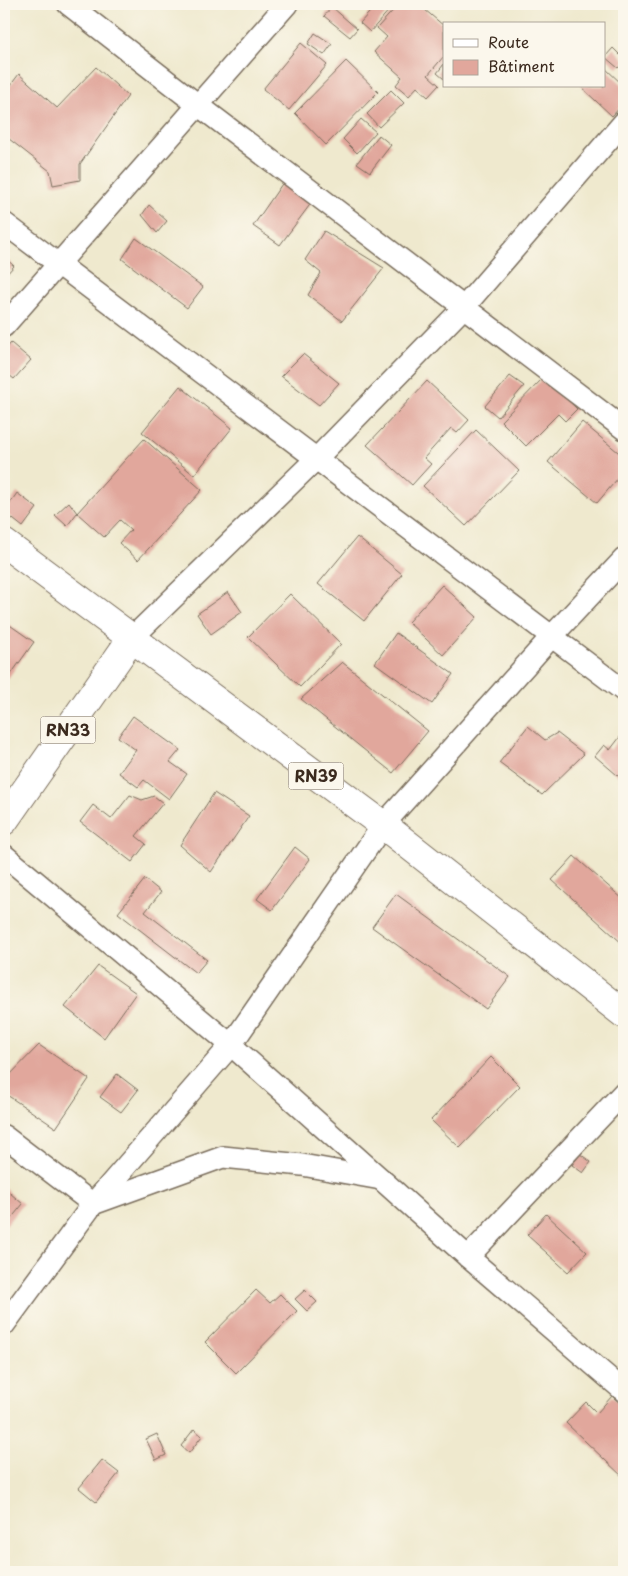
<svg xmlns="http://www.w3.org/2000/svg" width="628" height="1576" viewBox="0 0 628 1576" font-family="'Playpen Sans',sans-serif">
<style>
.building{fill:#e1a79c}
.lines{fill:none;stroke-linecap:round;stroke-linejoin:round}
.minor-casing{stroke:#7a6d5c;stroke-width:24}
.primary-casing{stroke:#7a6d5c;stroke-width:30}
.minor{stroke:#fff;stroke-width:21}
.primary{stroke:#fff;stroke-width:28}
.labels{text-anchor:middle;stroke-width:4;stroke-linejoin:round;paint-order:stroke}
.shield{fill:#fbf7ec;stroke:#75685c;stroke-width:1}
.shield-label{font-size:16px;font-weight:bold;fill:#3b2a1e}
</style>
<rect width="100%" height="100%" fill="#fbf7ec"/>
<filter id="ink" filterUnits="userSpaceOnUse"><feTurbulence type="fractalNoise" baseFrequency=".02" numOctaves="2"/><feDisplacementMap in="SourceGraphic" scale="10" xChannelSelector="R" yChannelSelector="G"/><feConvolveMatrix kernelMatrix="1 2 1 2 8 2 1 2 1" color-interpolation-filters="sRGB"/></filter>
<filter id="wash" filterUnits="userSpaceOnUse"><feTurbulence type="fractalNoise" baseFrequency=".0096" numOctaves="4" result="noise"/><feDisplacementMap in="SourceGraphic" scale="20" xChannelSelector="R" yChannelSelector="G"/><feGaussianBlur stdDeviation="1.12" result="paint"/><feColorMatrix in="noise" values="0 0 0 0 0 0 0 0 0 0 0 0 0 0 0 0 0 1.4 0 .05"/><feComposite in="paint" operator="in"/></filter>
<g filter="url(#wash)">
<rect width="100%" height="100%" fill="#efe9ce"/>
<g id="blocks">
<g class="building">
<polygon points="377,4 386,4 391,8 370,32 360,23"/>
<polygon points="399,4 418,4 444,26 444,56 428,75 439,85 428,97 417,87 409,96 396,85 402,77 374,52 387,37 377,28"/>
<polygon points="332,7 357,29 350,37 324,16"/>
<polygon points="315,33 332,44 324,55 308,44"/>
<polygon points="301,43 327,65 289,110 263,89"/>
<polygon points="613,48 624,59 624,62 618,68 605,57"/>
<polygon points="346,61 378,92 326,145 295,113"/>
<polygon points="444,64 444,79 437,73"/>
<polygon points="96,67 128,96 80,164 80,180 53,185 50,171 4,135 4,94 19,74 57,108"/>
<polygon points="604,67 624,86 624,103 612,116 580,86 604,86"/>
<polygon points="391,90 404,103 379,127 367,114"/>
<polygon points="361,119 376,132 357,153 343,139"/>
<polygon points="379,135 391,145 370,172 357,163"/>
<polygon points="284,181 312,202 280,245 253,226"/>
<polygon points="149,205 167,221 157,233 142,215"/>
<polygon points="324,231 384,268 342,321 308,295 321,273 305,260"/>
<polygon points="136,238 203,287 187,308 122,259"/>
<polygon points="4,257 14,266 4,277"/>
<polygon points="11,343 31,360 14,379 4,371 4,351"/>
<polygon points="303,354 339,383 319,405 281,376"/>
<polygon points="510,376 524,386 498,417 485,406"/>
<polygon points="544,377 577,409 565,421 558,414 526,446 501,421"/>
<polygon points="427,381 469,420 457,433 451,428 424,458 431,464 412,485 367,445"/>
<polygon points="180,386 232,428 194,475 142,432"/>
<polygon points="582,422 624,457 624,471 597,503 548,462"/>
<polygon points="476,430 519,471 466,526 423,486"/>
<polygon points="144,439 202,490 138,560 119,543 131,530 120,520 104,537 77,513"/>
<polygon points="17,493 37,508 23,527 4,512"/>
<polygon points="69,502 77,513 67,526 55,515"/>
<polygon points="357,537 402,574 364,621 318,584"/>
<polygon points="442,585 477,617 443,655 408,622"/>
<polygon points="228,592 242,612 211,634 197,614"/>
<polygon points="290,594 341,644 300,687 248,637"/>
<polygon points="4,621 34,642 4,684"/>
<polygon points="396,633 453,674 432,704 375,663"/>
<polygon points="342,662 428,731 393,773 301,699"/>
<polygon points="133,716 180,750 170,762 187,774 169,799 144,780 138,787 119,773 136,750 118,737"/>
<polygon points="528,726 545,740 557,733 584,754 542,795 499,763"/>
<polygon points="620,737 624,741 624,781 595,756 604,745 610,750"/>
<polygon points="214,793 249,816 211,872 180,845"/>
<polygon points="130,795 142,800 154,796 163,803 136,836 146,844 132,862 80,822 93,805 111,819"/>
<polygon points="295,847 310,859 272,910 257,899"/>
<polygon points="574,856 624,900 624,945 552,880"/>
<polygon points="145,879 161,892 145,912 207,960 196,973 118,913"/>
<polygon points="396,894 510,977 486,1009 372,927"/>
<polygon points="98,966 136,993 104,1038 65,1007"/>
<polygon points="39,1045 89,1079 56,1128 4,1093 4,1081"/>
<polygon points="491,1057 520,1086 460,1148 431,1120"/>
<polygon points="117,1074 138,1090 121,1112 100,1097"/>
<polygon points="580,1154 591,1162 583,1173 572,1165"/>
<polygon points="4,1188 23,1204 5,1226 4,1225"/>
<polygon points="546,1214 587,1252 568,1272 527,1235"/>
<polygon points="256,1290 270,1303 280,1294 297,1311 236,1373 205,1342"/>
<polygon points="305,1290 317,1302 307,1311 295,1299"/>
<polygon points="612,1396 624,1407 624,1478 566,1423 586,1402 597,1413"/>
<polygon points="194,1429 202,1436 189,1453 181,1446"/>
<polygon points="157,1434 166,1455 156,1460 146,1439"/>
<polygon points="102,1460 119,1473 96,1502 79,1488"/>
</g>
</g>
</g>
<g filter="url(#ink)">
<use href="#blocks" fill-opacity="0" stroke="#7a6d5c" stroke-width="1"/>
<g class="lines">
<defs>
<g id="minor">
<polyline points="68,4 198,105 624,429"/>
<polyline points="4,223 624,691"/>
<polyline points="4,326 287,4"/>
<polyline points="132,638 317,458 464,307 624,122"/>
<polyline points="4,855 231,1045 468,1257 624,1391"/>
<polyline points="4,1136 93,1204 223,1157 302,1165 381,1179"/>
<polyline points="468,1257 624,1092"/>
<polyline points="4,1325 93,1204 231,1045 383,825 552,636 624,559"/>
</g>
<g id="primary">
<polyline points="4,543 383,825 624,1014"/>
<polyline points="4,821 132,638"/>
</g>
</defs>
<use href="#minor" class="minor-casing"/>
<use href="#primary" class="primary-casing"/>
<use href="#minor" class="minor"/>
<use href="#primary" class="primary"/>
</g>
</g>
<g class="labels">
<g class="shield">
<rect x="40.5" y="716.5" width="55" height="27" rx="4"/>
<rect x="288.5" y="762.5" width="55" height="27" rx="4"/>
</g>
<g class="shield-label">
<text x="68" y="736">RN33</text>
<text x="316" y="782">RN39</text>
</g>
</g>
<rect width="628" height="1576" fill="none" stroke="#fbf7ec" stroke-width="20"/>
<rect x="443" y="22" width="162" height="65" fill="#fbf7ec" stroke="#aea59a"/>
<rect x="453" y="39" width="25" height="8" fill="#ffffff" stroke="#aea59a"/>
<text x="488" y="48" font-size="15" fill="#3b2a1e">Route</text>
<rect x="453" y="60" width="25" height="15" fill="#e1a79c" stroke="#aea59a"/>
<text x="488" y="72" font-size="15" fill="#3b2a1e">Bâtiment</text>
</svg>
